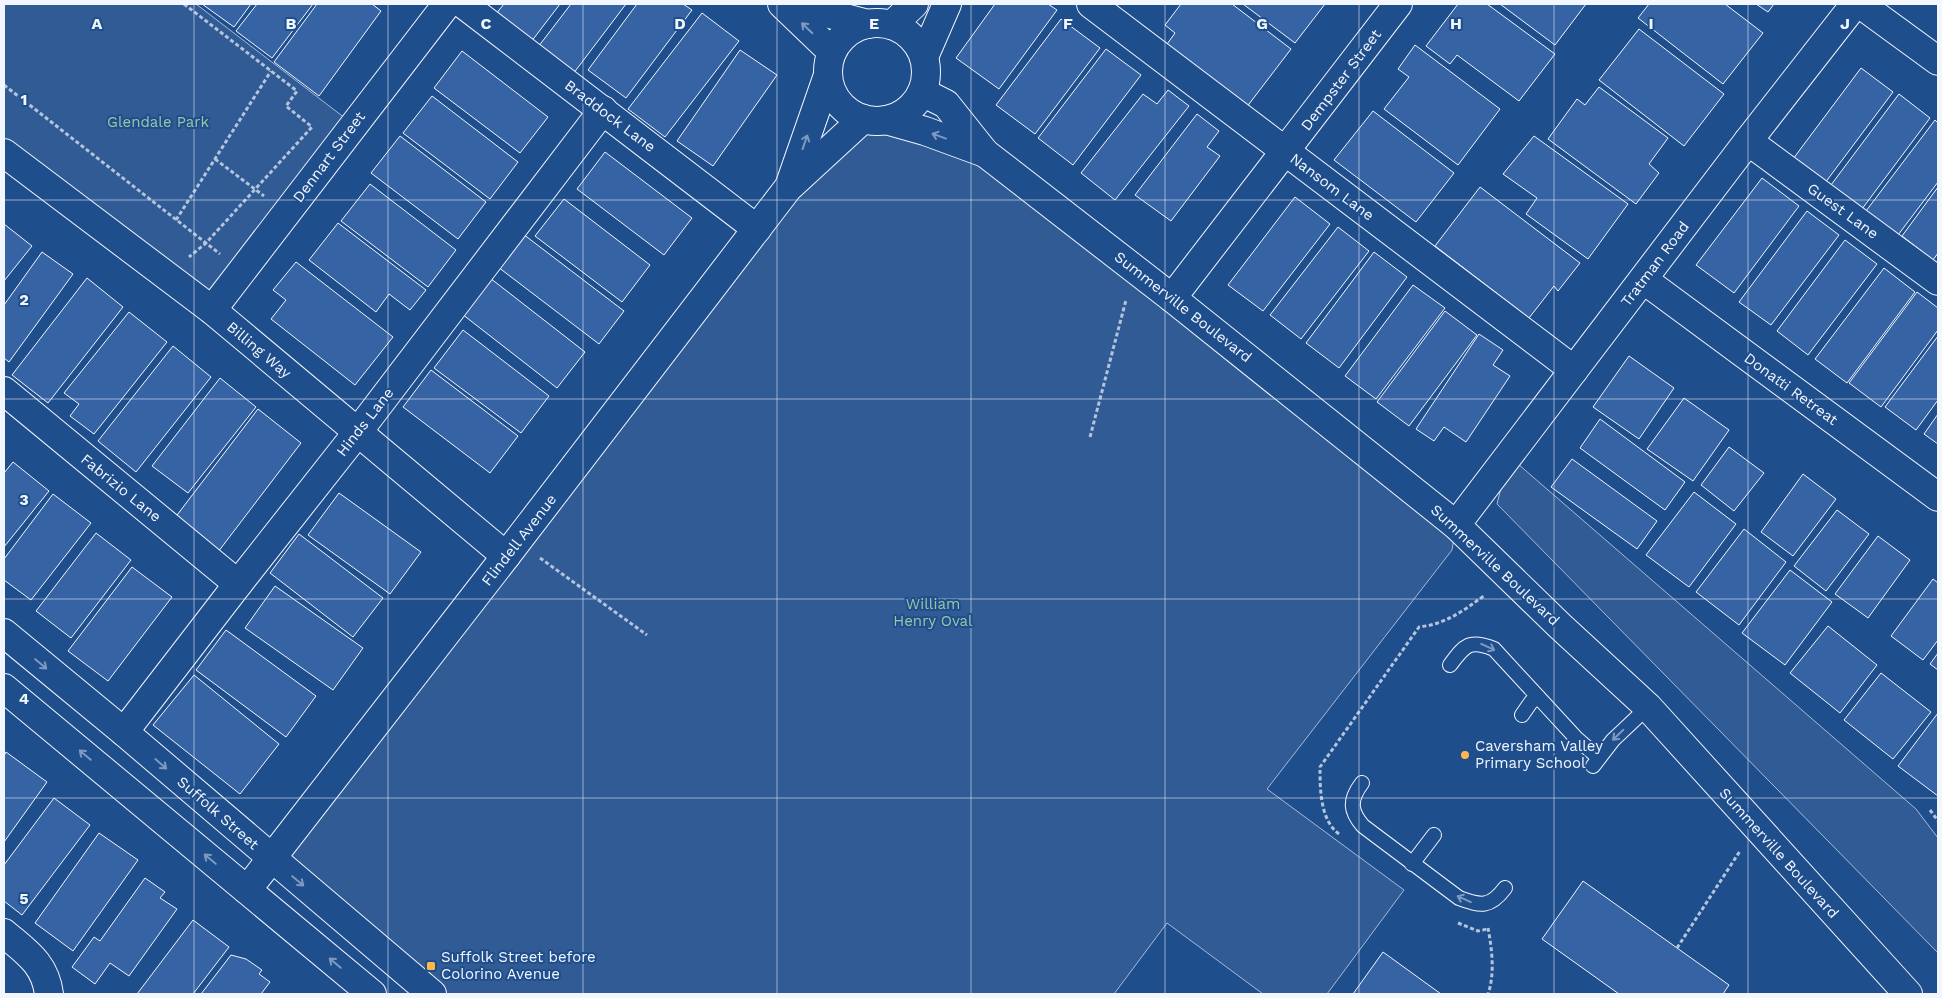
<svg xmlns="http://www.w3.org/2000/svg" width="1942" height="998" viewBox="0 0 1942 998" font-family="'Work Sans',sans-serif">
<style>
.green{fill:#305b95;stroke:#a8bbd7}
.building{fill:#3563a3;stroke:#f2f6ff}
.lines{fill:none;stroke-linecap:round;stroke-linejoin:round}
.lane-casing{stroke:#f2f6ff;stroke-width:16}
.street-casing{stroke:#f2f6ff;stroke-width:30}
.secondary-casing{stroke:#f2f6ff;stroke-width:30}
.path{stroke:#b3c4dc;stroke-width:3;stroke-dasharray:4 2.5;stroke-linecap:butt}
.lane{stroke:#1f4e8c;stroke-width:14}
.street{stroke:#1f4e8c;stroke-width:28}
.secondary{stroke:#1f4e8c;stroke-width:28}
.oneway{stroke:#7e9ac0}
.grid{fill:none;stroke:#f2f6ff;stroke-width:1;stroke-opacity:0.55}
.poi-dot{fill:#ffb74d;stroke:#1f4e8c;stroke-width:2}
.labels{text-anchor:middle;stroke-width:4;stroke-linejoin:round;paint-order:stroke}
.street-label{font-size:15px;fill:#f2f6ff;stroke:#1f4e8c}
.park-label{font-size:15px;fill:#97c8a6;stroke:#1f4e8c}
.poi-label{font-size:15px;fill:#f2f6ff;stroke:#1f4e8c;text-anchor:start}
.grid-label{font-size:16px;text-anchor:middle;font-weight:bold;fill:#f2f6ff;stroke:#1f4e8c;stroke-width:4;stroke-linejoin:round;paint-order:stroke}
</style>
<rect width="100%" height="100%" fill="#1f4e8c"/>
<g class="green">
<polygon points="4,4 196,4 354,125 212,310 4,153"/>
<polygon points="863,119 985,153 1456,525 1452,550 1267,789 1404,890 1327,994 1263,994 1167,923 1114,994 432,994 271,859 788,188"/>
<polygon points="1518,464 1916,809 1938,838 1938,953 1497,504 1501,488"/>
</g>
<g class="building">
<polygon points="202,4 251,4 234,27"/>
<polygon points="257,4 313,4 272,58 236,31"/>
<polygon points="317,4 372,4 381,11 319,96 274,62"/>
<polygon points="504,4 560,4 531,42 495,15"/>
<polygon points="571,4 626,4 573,74 538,47"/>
<polygon points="637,4 683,4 692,10 626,98 588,70"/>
<polygon points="995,4 1048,4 1057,10 999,89 956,58"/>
<polygon points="1181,4 1232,4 1291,49 1246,108 1165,47 1175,33 1165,25"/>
<polygon points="1243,4 1325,4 1295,43"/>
<polygon points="1458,4 1487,4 1555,54 1519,101 1457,55 1450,64 1426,46"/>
<polygon points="1500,4 1586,4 1555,45"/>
<polygon points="1649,4 1725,4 1763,33 1723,84 1638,18"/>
<polygon points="1756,4 1774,4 1768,12"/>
<polygon points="702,13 739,41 665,137 628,109"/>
<polygon points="1061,19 1100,48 1035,134 996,105"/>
<polygon points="1639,29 1724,94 1684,146 1599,80"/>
<polygon points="1415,45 1500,109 1458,165 1384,109 1409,77 1398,69"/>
<polygon points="1106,49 1141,75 1073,165 1038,138"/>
<polygon points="740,50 777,75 713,166 677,141"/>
<polygon points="462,51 548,117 520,153 434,88"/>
<polygon points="1861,68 1893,92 1825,183 1793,159"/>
<polygon points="1599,87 1668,138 1649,164 1659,173 1636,204 1548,139 1577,99 1585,105"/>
<polygon points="1168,90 1189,106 1115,200 1081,173 1143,94 1157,104"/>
<polygon points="1899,94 1930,118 1862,209 1831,185"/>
<polygon points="432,96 518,162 490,199 403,133"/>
<polygon points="1373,111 1454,173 1416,222 1334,160"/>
<polygon points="1197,114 1219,131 1207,147 1220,156 1171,221 1135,195"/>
<polygon points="1935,120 1938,123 1938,182 1898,235 1866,211"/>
<polygon points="400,136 486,202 458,239 371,173"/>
<polygon points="1534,136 1628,204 1588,259 1526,214 1537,198 1503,174"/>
<polygon points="605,152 692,218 664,255 577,189"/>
<polygon points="1762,178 1799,206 1734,293 1696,265"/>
<polygon points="370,184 456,250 428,287 341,221"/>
<polygon points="1480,187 1580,263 1558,291 1554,286 1529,318 1435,246"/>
<polygon points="1938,187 1938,253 1933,260 1902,236"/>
<polygon points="1295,197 1330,224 1263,311 1228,285"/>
<polygon points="564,199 650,265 622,302 535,236"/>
<polygon points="1807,211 1839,235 1771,325 1739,302"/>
<polygon points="338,223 426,290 410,310 389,294 376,312 309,260"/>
<polygon points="4,224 32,246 4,281"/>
<polygon points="1338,227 1369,251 1301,339 1270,315"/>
<polygon points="523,234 624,311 599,344 498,267"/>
<polygon points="1845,240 1877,264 1808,355 1777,331"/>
<polygon points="42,252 73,274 9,362 4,358 4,305"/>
<polygon points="1374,252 1407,277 1339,368 1306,343"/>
<polygon points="296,262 393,337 355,385 271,319 286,300 273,290"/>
<polygon points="1884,268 1915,292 1847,383 1815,359"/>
<polygon points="87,278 123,307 48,403 12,375"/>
<polygon points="490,278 585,352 557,388 462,314"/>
<polygon points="1413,285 1445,308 1376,399 1345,376"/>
<polygon points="1917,292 1938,308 1938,330 1881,407 1849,383"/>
<polygon points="1445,311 1477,335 1409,426 1377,402"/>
<polygon points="129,312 167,342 94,434 70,416 79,404 64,393"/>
<polygon points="463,330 549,396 521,433 434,368"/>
<polygon points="1479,334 1503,350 1493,365 1510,376 1466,442 1444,427 1434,441 1416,429"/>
<polygon points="1938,336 1938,400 1916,430 1885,407"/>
<polygon points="173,346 211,377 136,472 98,441"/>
<polygon points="1629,356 1674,388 1639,439 1593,407"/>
<polygon points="431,370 518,436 490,473 403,407"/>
<polygon points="220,378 256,407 188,493 152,466"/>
<polygon points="1684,398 1729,430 1693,481 1647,449"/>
<polygon points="258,409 301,443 218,552 174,519"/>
<polygon points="1938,414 1938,444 1924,434"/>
<polygon points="1600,419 1685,482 1665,510 1580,448"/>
<polygon points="1729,447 1764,473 1734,511 1701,485"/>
<polygon points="1572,459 1657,521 1637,549 1551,487"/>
<polygon points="13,462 49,491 4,547 4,473"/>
<polygon points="1803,474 1836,499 1793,556 1761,532"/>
<polygon points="1694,492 1736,524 1689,587 1646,555"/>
<polygon points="339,493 421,552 390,594 308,535"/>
<polygon points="53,494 91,523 31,600 4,580 4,559"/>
<polygon points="1837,510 1869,534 1826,591 1794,566"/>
<polygon points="1744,529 1786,562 1739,625 1696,592"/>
<polygon points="96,533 131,560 71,638 36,611"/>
<polygon points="299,534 383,598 353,637 270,573"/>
<polygon points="1878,536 1910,560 1868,618 1835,594"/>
<polygon points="132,567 172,597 108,681 68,651"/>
<polygon points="1790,570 1832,602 1785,665 1742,633"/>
<polygon points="1933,579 1938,583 1938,640 1923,660 1891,636"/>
<polygon points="275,586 363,648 333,690 245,628"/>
<polygon points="1828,626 1877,665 1840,713 1790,673"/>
<polygon points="226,630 316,696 286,737 196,670"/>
<polygon points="1938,653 1938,670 1930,664"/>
<polygon points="1881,673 1931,712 1893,759 1844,720"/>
<polygon points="194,675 279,744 240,794 153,725"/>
<polygon points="1938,713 1938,796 1898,766"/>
<polygon points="6,752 47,782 4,842 4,756"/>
<polygon points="54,798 90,825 22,915 4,901 4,865"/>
<polygon points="99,833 138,860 73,951 35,923"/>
<polygon points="145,878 165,892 160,898 177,909 129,976 110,963 95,984 72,967 94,937 100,941"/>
<polygon points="1583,881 1729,985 1723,994 1619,994 1542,939"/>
<polygon points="193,920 229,947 193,994 137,994"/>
<polygon points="1383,952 1441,994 1353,994"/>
<polygon points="231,955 246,959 262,970 259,974 270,982 261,994 201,994"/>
</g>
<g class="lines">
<defs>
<g id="lane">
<path d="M1450,665C1465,645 1469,639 1494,649L1576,738L1599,758"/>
<polyline points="1522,715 1531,702 1538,697"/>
<polyline points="1593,766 1613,740 1648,707"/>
<path d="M1362,783C1349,800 1350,811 1363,826L1459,898C1481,906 1490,908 1505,888"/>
<polyline points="1412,864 1434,835"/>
</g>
<g id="street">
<polyline points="463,4 757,229"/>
<polyline points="782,4 832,52"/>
<polyline points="806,4 822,12 868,24"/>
<polyline points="1091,4 1574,370"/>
<polyline points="1860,4 1938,61"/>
<circle cx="877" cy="72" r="49"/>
<polyline points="892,25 914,4"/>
<polyline points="924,57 947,4"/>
<polyline points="922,92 946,104 985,153 1172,298 1456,525 1560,626 1648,707 1908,994"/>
<polyline points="886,120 925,131 985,153"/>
<polyline points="1748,141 1938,281"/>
<polyline points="4,153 212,310 506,556"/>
<polyline points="790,184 828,75"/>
<polyline points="1644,280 1938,497"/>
<polyline points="1172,298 1398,4"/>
<polyline points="212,310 447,4"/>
<polyline points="4,391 238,584"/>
<polyline points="1456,525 1748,141 1855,4"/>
<polyline points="124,732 238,584 357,433 603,110"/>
<polyline points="247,890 506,556 788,188 863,119"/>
<path d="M4,933C26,952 45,963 49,994"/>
</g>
<g id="secondary">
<polyline points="4,633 124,732 432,994"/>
<polyline points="4,688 372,994"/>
</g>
</defs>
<use href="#lane" class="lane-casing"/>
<use href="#street" class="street-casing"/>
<use href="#secondary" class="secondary-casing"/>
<g class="path">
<polyline points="184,4 297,91 286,106 312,127 206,243 189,257"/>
<polyline points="4,85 220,254"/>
<polyline points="215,159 264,196"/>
<polyline points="176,220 271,71"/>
<polyline points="1090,437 1126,300"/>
<polyline points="540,558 647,635"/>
<polyline points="1930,810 1938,821"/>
<path d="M1339,834C1320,820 1320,789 1320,767L1419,627C1446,624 1463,611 1485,595"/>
<polyline points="1458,923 1478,931 1488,929"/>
<path d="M1488,928C1492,949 1495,974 1488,994"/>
<polyline points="1677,948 1740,851"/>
</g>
<use href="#lane" class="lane"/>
<use href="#street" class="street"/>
<use href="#secondary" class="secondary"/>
</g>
<defs><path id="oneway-shaft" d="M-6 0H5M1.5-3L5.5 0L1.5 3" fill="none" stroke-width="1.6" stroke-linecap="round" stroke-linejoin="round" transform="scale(1.25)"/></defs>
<g class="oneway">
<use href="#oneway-shaft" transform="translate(807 28) rotate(-136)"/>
<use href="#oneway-shaft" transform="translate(939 136) rotate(-160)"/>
<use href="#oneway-shaft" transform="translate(805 142) rotate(-71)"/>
<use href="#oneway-shaft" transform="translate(1488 647) rotate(25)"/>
<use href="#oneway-shaft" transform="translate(41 664) rotate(40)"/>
<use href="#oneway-shaft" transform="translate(1618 735) rotate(136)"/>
<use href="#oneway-shaft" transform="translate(85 755) rotate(-140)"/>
<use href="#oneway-shaft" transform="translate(161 764) rotate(41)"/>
<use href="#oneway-shaft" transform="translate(210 859) rotate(-140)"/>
<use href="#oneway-shaft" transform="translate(298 881) rotate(40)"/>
<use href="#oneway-shaft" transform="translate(1464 899) rotate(-156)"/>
<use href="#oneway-shaft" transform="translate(335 963) rotate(-140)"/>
</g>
<path class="grid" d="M194,4V994M388,4V994M583,4V994M777,4V994M971,4V994M1165,4V994M1359,4V994M1554,4V994M1748,4V994M4,200H1938M4,399H1938M4,599H1938M4,798H1938"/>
<g class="poi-dot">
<circle cx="1465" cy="755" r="5"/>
<rect x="426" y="961" width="10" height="10" rx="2.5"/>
</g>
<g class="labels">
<g class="street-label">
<text transform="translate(1341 80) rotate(-53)" y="5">Dempster Street</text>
<text transform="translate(610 116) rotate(37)" y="5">Braddock Lane</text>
<text transform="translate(329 157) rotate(-53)" y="5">Dennart Street</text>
<text transform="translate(1332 187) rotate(37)" y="5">Nansom Lane</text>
<text transform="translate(1843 211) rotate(36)" y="5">Guest Lane</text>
<text transform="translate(1655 264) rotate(-53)" y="5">Tratman Road</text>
<text transform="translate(1183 307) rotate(38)" y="5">Summerville Boulevard</text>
<text transform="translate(259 350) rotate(40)" y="5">Billing Way</text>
<text transform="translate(1791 389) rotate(36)" y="5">Donatti Retreat</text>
<text transform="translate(365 422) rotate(-52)" y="5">Hinds Lane</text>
<text transform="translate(121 488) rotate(39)" y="5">Fabrizio Lane</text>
<text transform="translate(519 540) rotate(-52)" y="5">Flindell Avenue</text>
<text transform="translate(1495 565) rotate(43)" y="5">Summerville Boulevard</text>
<text transform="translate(218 813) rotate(41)" y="5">Suffolk Street</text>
<text transform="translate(1779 853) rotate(48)" y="5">Summerville Boulevard</text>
</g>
<g class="park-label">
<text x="158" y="127">Glendale Park</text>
<text x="933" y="609">William<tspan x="933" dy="17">Henry Oval</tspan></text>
</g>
<g class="poi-label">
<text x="1475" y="751">Caversham Valley<tspan x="1475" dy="17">Primary School</tspan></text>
<text x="441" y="962">Suffolk Street before<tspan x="441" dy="17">Colorino Avenue</tspan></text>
</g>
</g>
<g class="grid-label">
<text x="97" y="29">A</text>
<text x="291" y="29">B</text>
<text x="486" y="29">C</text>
<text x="680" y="29">D</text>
<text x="874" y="29">E</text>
<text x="1068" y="29">F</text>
<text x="1262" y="29">G</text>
<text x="1456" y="29">H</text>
<text x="1651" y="29">I</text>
<text x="1845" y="29">J</text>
<text x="24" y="105">1</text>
<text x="24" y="305">2</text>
<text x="24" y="505">3</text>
<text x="24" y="704">4</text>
<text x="24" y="904">5</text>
</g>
<rect width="1942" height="998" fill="none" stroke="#f2f6ff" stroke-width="10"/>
</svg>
